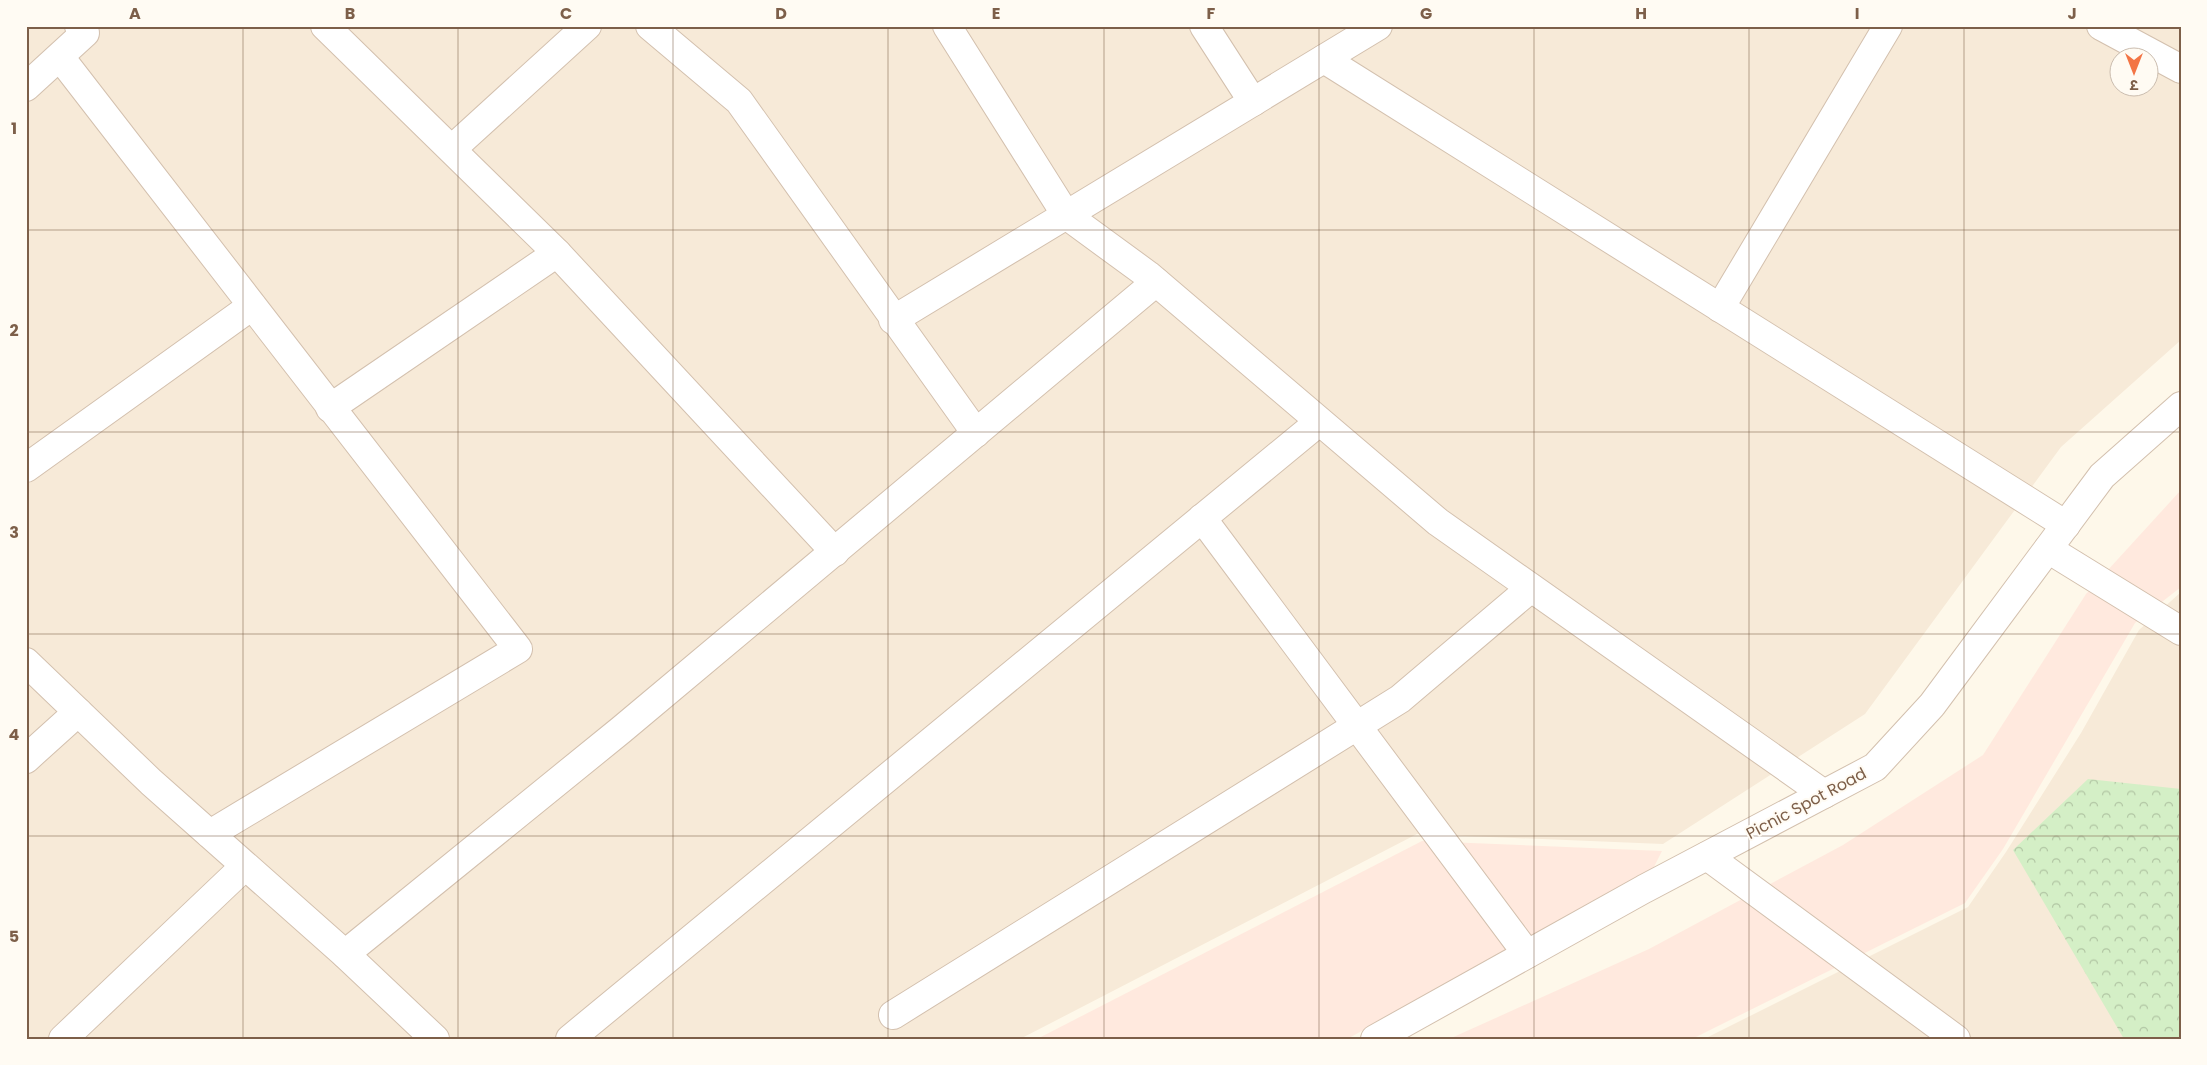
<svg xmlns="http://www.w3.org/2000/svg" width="2207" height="1065" viewBox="0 0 2207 1065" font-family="Poppins,'Noto Sans Devanagari',sans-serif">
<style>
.residential{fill:#f7ead8;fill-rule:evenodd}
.commercial{fill:#ffe9de}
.forest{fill:url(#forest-crowns)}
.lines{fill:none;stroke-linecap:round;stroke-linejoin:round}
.minor-casing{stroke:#d3c0ae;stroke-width:30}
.minor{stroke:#fff;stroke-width:28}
.grid{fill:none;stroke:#7d5f49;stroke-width:1;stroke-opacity:0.55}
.labels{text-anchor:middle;stroke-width:4;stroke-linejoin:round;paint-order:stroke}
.street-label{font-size:16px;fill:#7d5f49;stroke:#fffbf3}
.neatline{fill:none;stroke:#7d5f49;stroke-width:2}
.grid-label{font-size:16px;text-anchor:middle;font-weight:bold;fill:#7d5f49}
</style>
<defs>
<pattern id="forest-crowns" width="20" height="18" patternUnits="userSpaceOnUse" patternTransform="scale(1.25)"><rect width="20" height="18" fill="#d4efc6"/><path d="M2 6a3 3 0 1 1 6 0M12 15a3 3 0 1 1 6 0" fill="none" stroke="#b1c5a3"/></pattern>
</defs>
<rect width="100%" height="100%" fill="#fef8ea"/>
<g class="residential">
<path d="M26,26H2181V340L2061,447L1865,714L1663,844L1417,834L1020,1039H26ZM2120,58H2150V88H2120Z"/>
<polygon points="2181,592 2181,1039 1704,1039 1968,907 2006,852 2081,733 2139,630"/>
</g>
<g class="commercial">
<polygon points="2181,490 2181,587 2135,623 2003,849 1965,903 1692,1039 1449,1039 1649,949 1843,845 1983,755 2086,594"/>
<polygon points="1422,841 1662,851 1650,875 1347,1039 1037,1039"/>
</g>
<polygon class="forest" points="2088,779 2181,789 2181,1039 2124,1039 2013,850"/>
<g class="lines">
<defs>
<g id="minor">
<polyline points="325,26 557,253 835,552"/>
<polyline points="650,26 739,101 976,433"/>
<polyline points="947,26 1066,215 1148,275 1438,522 1824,794"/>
<polyline points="1204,26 1253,102"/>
<polyline points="2101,26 2181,69"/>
<polyline points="60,57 518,649 210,834"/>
<polyline points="1324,59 2066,525"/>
<polyline points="26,87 85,33 79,26"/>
<polyline points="452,149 587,26"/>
<polyline points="1720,308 1888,26"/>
<polyline points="893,320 1378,26"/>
<polyline points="330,408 557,253"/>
<polyline points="26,468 252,306"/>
<polyline points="1202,518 1527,954"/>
<polyline points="2048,549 2181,631"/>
<polyline points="26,662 151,782 345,954 435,1039"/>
<polyline points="26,759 78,712"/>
<polyline points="1707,856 1956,1039"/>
<polyline points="345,954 621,730 1156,282"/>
<polyline points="893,1015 1400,699 1531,588"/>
<polyline points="63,1039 245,866"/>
<polyline points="570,1039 1319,422"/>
<polyline points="1375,1039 1644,889 1875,767 1932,705 2102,476 2181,406"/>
</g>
</defs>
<use href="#minor" class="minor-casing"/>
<use href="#minor" class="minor"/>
</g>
<path class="grid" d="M243,26V1039M458,26V1039M673,26V1039M888,26V1039M1104,26V1039M1319,26V1039M1534,26V1039M1749,26V1039M1964,26V1039M26,230H2181M26,432H2181M26,634H2181M26,836H2181"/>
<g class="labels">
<g class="street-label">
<text transform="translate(1806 803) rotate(-28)" y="6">Picnic Spot Road</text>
</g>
</g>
<rect width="2207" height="1065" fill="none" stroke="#fffbf3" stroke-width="55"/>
<g transform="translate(2134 72) rotate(180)"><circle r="24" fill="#fffbf3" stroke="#cbbdaf"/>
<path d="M0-4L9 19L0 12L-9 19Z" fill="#f37545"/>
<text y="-8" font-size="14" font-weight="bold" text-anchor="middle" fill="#7d5f49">उ</text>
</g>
<rect x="28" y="28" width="2152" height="1010" class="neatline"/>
<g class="grid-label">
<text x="135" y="19">A</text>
<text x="350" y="19">B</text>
<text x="566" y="19">C</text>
<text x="781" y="19">D</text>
<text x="996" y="19">E</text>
<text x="1211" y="19">F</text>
<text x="1426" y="19">G</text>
<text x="1641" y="19">H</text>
<text x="1857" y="19">I</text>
<text x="2072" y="19">J</text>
<text x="14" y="134">1</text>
<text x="14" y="336">2</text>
<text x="14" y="538">3</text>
<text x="14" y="740">4</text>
<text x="14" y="942">5</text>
</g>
</svg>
